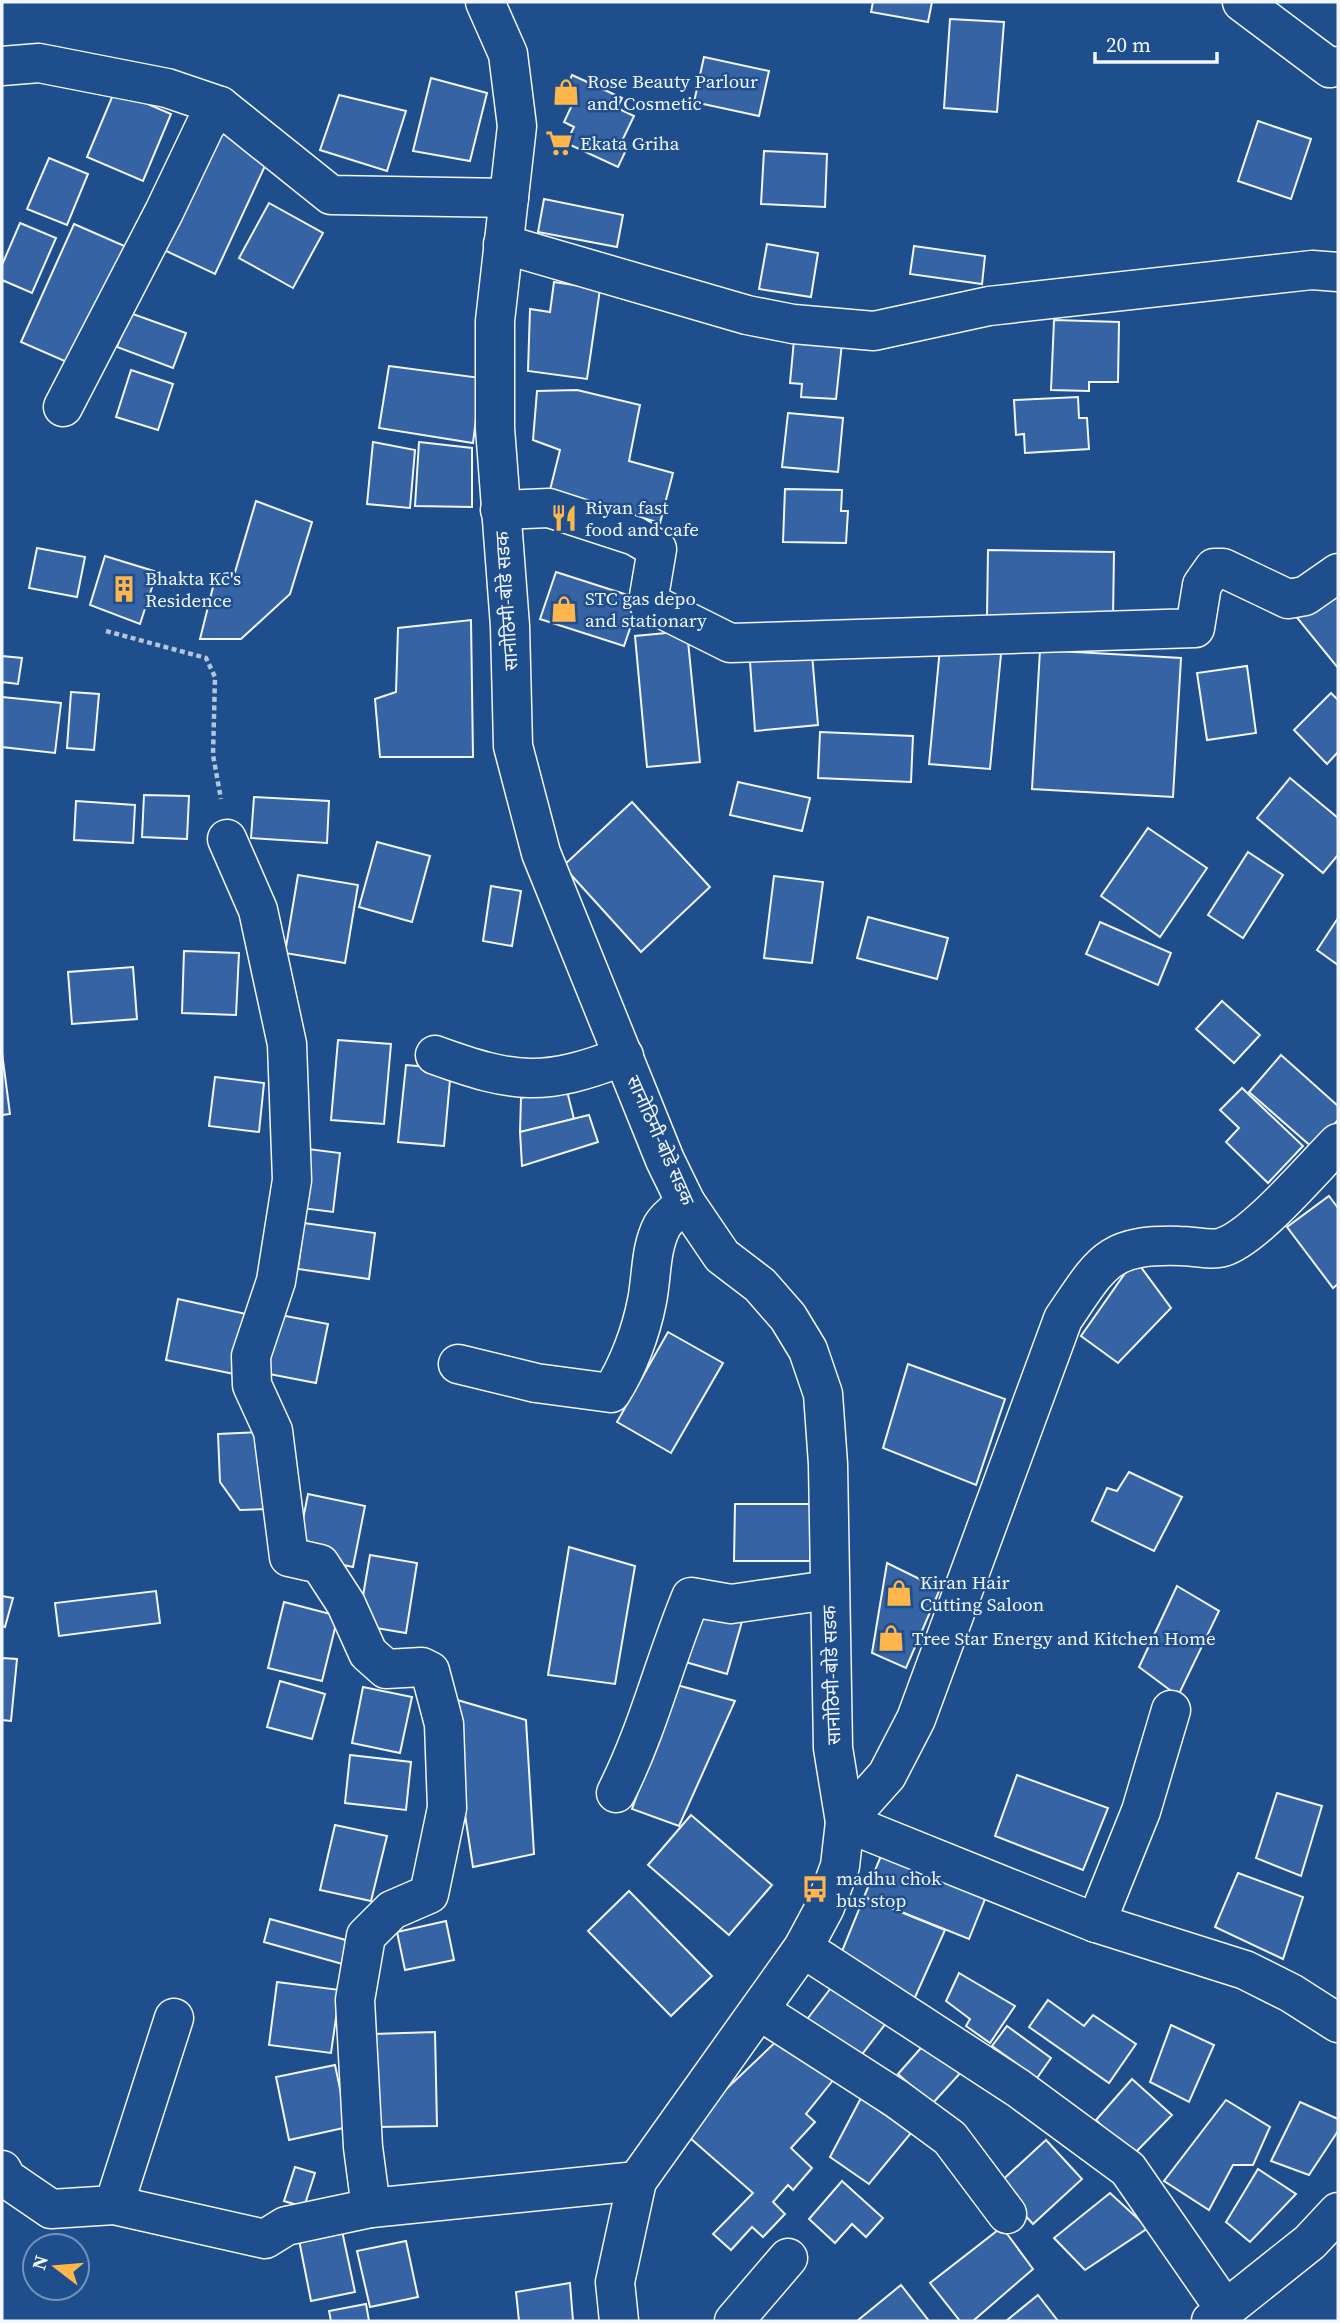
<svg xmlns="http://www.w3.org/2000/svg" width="1340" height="2323" viewBox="0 0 1340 2323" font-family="'Source Serif 4','Noto Sans Devanagari',serif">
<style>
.building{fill:#3563a3;stroke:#f2f6ff;stroke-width:2}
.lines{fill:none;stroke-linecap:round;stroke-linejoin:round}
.minor-casing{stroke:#f2f6ff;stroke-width:41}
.major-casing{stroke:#f2f6ff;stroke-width:41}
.path{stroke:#b3c4dc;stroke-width:4.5;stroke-dasharray:5 3.5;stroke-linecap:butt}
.minor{stroke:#1f4e8c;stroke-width:38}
.major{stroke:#1f4e8c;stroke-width:38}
.labels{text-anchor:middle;stroke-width:5;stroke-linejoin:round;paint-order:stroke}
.poi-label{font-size:19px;fill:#f2f6ff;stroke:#1f4e8c;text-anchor:start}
.street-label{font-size:19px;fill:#f2f6ff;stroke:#1f4e8c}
</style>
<rect width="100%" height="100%" fill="#1f4e8c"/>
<g class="building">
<polygon points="873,2 932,2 928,22 871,12"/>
<polygon points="950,19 1004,22 997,112 944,108"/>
<polygon points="704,57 769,71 759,116 694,102"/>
<polygon points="572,75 622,98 617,108 634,116 620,145 627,148 618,167 566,143 574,127 564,122 573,103 562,98"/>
<polygon points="431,78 487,93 470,161 413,151"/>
<polygon points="115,90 171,114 143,181 87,157"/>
<polygon points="339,95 406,111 387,171 320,150"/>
<polygon points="1258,121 1311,139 1291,199 1238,181"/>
<polygon points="219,128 271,153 215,274 162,249"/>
<polygon points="764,151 827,154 825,207 761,204"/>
<polygon points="49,158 88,174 67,225 27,209"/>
<polygon points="544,199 623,215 617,247 538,232"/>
<polygon points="269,203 323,233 293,288 239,258"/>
<polygon points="20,223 56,238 32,293 2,280 2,265"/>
<polygon points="74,224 129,248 76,366 21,342"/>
<polygon points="767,244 818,253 811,297 759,289"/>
<polygon points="914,246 985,256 982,284 910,274"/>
<polygon points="554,282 600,289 587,379 528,371 530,309 550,312"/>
<polygon points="130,313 186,333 173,368 117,347"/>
<polygon points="1054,320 1119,322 1118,382 1089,382 1089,391 1051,390"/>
<polygon points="794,340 842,343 836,399 801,397 802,384 790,383"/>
<polygon points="389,366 481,378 473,443 379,428"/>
<polygon points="131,370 173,384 158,430 116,417"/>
<polygon points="577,390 640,405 629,461 673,473 660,523 550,490 560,450 533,440 537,391"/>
<polygon points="1078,397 1079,418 1087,418 1089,449 1025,453 1024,434 1016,435 1014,400"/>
<polygon points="788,413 843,418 838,472 782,467"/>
<polygon points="373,442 415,450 410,508 367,504"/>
<polygon points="419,442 472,448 472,507 415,506"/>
<polygon points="785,489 842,490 841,511 848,511 846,543 783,542"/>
<polygon points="256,501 312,522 290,594 241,639 200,639 216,575 235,572"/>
<polygon points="37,548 85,557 77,597 29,588"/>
<polygon points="988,550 1114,552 1113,618 987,616"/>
<polygon points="105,556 157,572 140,624 90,605"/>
<polygon points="556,572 640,599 624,646 540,619"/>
<polygon points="1338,578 1338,668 1294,614"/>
<polygon points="471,620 473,757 380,757 375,699 396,692 398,628"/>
<polygon points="687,631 700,762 647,767 635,636"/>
<polygon points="811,642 818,725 755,731 749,648"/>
<polygon points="940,648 1001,654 990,769 929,764"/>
<polygon points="1040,650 1181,658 1173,797 1032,789"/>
<polygon points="2,656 22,658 18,684 2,682"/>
<polygon points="1247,666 1256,733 1207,740 1197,673"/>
<polygon points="71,692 99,694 94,750 67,748"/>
<polygon points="1331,693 1338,700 1338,752 1327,764 1294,730"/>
<polygon points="2,697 61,703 55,753 2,747"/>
<polygon points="820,732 913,736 911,782 818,778"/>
<polygon points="1290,778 1338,818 1338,855 1323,873 1257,818"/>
<polygon points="738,782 810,798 802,831 730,815"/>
<polygon points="144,795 189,796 187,839 142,837"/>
<polygon points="254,797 329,801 327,843 251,838"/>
<polygon points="76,801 135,805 133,843 74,840"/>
<polygon points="632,802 710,887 641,952 563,866"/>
<polygon points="1148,828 1207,868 1160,937 1101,896"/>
<polygon points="377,842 430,856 412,922 359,907"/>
<polygon points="1248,852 1283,875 1243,938 1208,915"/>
<polygon points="298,875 358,885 345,963 285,953"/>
<polygon points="774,876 823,882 812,963 764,958"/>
<polygon points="491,886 521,891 512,946 483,941"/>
<polygon points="868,917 948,938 937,979 857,958"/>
<polygon points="1338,918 1338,965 1317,950"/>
<polygon points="1100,922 1171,953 1158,985 1086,954"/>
<polygon points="184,951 239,953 236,1015 182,1013"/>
<polygon points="133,967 137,1019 72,1024 68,972"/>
<polygon points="1222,1001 1260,1035 1234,1063 1196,1029"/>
<polygon points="338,1040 391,1044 384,1124 331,1120"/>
<polygon points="2,1053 10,1114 2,1115"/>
<polygon points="1281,1055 1338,1106 1338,1120 1313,1148 1249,1092"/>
<polygon points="406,1065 451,1069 444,1146 398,1142"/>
<polygon points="215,1077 264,1083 259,1132 209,1126"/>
<polygon points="566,1087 574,1119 520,1132 521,1098"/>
<polygon points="1242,1088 1303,1146 1268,1183 1226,1142 1239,1128 1220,1110"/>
<polygon points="589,1115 598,1142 522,1166 520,1132"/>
<polygon points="300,1148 340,1153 333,1212 293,1207"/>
<polygon points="1329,1196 1338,1208 1338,1284 1333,1288 1287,1227"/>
<polygon points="304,1223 375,1233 369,1279 298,1269"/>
<polygon points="1135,1259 1171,1308 1118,1363 1081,1336"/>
<polygon points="178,1299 246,1314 234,1374 166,1360"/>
<polygon points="275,1314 328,1324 316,1383 264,1373"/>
<polygon points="668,1332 723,1363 671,1453 617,1422"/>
<polygon points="908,1364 1005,1399 976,1485 883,1448"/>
<polygon points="264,1432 267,1509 240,1510 220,1482 218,1434"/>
<polygon points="1129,1472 1182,1497 1154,1551 1092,1521 1107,1488 1117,1491"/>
<polygon points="308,1494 365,1506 353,1567 296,1555"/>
<polygon points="735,1504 811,1504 810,1561 734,1561"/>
<polygon points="569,1547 635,1566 615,1684 548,1675"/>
<polygon points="370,1555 417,1563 406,1633 358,1625"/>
<polygon points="887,1563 940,1589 906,1668 872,1653"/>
<polygon points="1177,1586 1219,1611 1178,1696 1139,1667"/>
<polygon points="156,1591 160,1623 59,1636 55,1603"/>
<polygon points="2,1596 13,1598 5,1627 2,1626"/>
<polygon points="284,1602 338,1616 322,1681 268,1668"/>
<polygon points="698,1605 743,1618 727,1674 682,1661"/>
<polygon points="2,1658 17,1659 11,1721 2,1720"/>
<polygon points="280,1681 325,1694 312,1739 267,1727"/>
<polygon points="677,1685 735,1701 679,1826 632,1809"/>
<polygon points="363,1687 412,1697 400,1753 352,1743"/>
<polygon points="447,1697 526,1720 534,1854 473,1867"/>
<polygon points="350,1755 411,1762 406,1810 345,1803"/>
<polygon points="1017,1775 1108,1808 1083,1870 995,1836"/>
<polygon points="1277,1793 1322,1806 1301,1876 1256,1858"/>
<polygon points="691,1815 772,1885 729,1935 648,1865"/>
<polygon points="335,1825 387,1836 371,1901 320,1890"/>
<polygon points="883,1851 987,1894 969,1939 864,1897"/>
<polygon points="1238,1873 1303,1897 1283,1959 1215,1927"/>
<polygon points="629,1891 712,1976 671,2016 588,1931"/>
<polygon points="864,1897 945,1930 912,2004 840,1956"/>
<polygon points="270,1919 353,1942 346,1965 264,1942"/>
<polygon points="446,1921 454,1960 405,1970 397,1932"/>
<polygon points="959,1973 1015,2006 990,2043 966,2026 970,2019 946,2001"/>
<polygon points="277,1982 340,1990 331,2053 269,2045"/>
<polygon points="834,1984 890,2018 856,2062 805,2022"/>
<polygon points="1048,2000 1084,2026 1093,2015 1136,2044 1109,2083 1029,2027"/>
<polygon points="1171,2025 1214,2045 1189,2102 1150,2082"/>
<polygon points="1007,2026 1051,2058 1037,2078 992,2046"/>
<polygon points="435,2032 437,2126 375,2127 373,2034"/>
<polygon points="783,2035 834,2079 806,2114 815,2122 791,2148 812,2168 793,2190 788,2185 773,2202 785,2214 763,2237 752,2227 731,2250 713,2234 753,2193 682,2131"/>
<polygon points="928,2040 963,2070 932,2104 898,2074"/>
<polygon points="335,2065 348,2127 289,2140 276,2077"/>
<polygon points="1132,2079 1172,2115 1132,2156 1096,2120"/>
<polygon points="861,2098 911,2133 869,2184 830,2157"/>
<polygon points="1226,2100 1270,2127 1253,2165 1233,2165 1209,2210 1164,2181"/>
<polygon points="1300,2102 1338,2119 1338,2131 1309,2175 1271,2161"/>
<polygon points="1046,2140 1082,2179 1033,2224 997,2185"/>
<polygon points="295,2167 315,2173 304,2207 284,2201"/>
<polygon points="1258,2169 1296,2194 1250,2242 1226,2222"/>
<polygon points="842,2181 883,2218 866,2237 852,2224 835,2243 809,2219"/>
<polygon points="1110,2193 1148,2228 1085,2270 1054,2238"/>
<polygon points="341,2226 355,2292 311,2301 298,2235"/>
<polygon points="1002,2227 1033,2269 973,2321 960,2321 930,2283"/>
<polygon points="406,2241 418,2297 370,2307 357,2251"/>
<polygon points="570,2283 573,2321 519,2321 516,2292"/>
<polygon points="901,2285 929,2321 857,2321"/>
<polygon points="1038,2295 1058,2321 1006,2321"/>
<polygon points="366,2304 369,2321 331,2321 329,2311"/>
</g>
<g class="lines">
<defs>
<g id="minor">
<polyline points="1242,2 1330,68 1338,66"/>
<polyline points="2,66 39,63 167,88 220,106"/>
<polyline points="503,244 747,315 793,324 874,331 989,306 1312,270 1338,272"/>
<polyline points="63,407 164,212 205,126 220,106 331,195 509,198"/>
<polyline points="500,510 549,508 635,536 657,549 648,602 730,643 1195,628 1202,585 1214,568 1223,568 1288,599 1305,596 1338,573"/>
<polyline points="227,839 258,910 287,1044 292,1180 276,1281 251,1356 252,1385 273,1431 289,1557 320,1564 346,1604 368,1653 386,1669 422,1667 430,1671 444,1724 447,1808 429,1894 392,1910 366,1936 355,2000 363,2147 371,2208"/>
<path d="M435,1055C515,1084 544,1087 624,1056"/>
<path d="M1338,1143C1312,1169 1255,1237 1223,1247C1212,1251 1193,1246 1180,1246C1107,1244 1102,1262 1063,1319L916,1719L887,1775L845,1822L1096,1923L1245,1970L1291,1993L1338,2023"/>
<path d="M458,1364L536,1383L611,1393C628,1367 641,1332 647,1301C652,1276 650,1249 662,1226C667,1217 679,1209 686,1203"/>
<path d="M616,1793C648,1730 664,1662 691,1597L731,1604L829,1590"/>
<polyline points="1096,1923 1141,1811 1171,1710"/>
<polyline points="803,1948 1018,2088 1128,2169 1225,2309"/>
<polyline points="760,2011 897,2099 950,2138 1007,2214"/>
<polyline points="2,2170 7,2179 51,2209 114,2205 265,2239 286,2226 371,2208 637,2181"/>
<polyline points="114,2205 174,2018"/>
<polyline points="734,2321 788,2258"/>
<polyline points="1211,2321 1310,2242 1338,2212"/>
</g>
<polyline id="major" points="485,2 508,54 517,126 495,321 495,428 510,626 513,746 541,853 665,1160 686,1203 722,1256 760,1285 788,1317 808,1350 823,1394 828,1464 833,1748 845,1822 840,1866 825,1907 803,1948 637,2181 615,2282 619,2321"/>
</defs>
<use href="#minor" class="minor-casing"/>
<use href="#major" class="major-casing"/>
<polyline class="path" points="106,631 206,658 215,677 213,755 221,799"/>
<use href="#minor" class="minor"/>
<use href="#major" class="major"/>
</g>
<defs>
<symbol id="shop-bare" viewBox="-9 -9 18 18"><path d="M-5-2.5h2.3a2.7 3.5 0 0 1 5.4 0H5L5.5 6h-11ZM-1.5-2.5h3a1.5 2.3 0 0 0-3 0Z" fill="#ffb74d" stroke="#1f4e8c" stroke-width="2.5" paint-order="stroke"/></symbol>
<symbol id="supermarket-bare" viewBox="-9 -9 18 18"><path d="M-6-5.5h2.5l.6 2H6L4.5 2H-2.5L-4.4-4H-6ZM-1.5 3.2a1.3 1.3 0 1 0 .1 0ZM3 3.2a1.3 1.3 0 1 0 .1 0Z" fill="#ffb74d" stroke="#1f4e8c" stroke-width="2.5" paint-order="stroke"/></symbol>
<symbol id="restaurant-bare" viewBox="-9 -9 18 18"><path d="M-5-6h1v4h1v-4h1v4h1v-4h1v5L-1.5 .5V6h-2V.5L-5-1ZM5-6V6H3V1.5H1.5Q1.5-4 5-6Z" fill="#ffb74d" stroke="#1f4e8c" stroke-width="2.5" paint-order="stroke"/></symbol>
<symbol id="building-bare" viewBox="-9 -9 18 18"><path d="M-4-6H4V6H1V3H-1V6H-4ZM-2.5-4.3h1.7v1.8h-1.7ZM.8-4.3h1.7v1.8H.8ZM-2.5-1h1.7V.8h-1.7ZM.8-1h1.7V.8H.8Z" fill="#ffb74d" stroke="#1f4e8c" stroke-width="2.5" paint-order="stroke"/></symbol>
<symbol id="bus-bare" viewBox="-9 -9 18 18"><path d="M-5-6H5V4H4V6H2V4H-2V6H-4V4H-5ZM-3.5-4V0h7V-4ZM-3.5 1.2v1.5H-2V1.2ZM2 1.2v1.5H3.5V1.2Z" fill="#ffb74d" stroke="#1f4e8c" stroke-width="2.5" paint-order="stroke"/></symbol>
</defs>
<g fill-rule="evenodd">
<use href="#shop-bare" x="547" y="73" width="38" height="38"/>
<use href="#supermarket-bare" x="540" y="124" width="38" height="38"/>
<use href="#restaurant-bare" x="545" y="499" width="38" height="38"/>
<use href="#building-bare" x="105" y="570" width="38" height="38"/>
<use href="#shop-bare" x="545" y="590" width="38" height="38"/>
<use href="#shop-bare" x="880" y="1574" width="38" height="38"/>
<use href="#shop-bare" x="872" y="1619" width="38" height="38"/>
<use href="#bus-bare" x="796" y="1870" width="38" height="38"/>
</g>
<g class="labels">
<g class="poi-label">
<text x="587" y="88">Rose Beauty Parlour<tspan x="587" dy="22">and Cosmetic</tspan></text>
<text x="580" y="150">Ekata Griha</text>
<text x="585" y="514">Riyan fast<tspan x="585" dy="22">food and cafe</tspan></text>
<text x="145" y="585">Bhakta Kc's<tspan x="145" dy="22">Residence</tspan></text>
<text x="585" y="605">STC gas depo<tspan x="585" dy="22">and stationary</tspan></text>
<text x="920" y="1589">Kiran Hair<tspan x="920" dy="22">Cutting Saloon</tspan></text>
<text x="912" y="1645">Tree Star Energy and Kitchen Home</text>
<text x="836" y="1885">madhu chok<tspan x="836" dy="22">bus stop</tspan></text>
</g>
<g class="street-label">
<text transform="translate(506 601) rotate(-94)" y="7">सानोठिमी-बोडे सडक</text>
<text transform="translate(661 1140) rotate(66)" y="7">सानोठिमी-बोडे सडक</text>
<text transform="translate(831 1675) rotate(-92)" y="7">सानोठिमी-बोडे सडक</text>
</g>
</g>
<rect width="1340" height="2323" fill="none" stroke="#f2f6ff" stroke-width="7"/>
<g transform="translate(56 2267) rotate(286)"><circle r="33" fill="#1f4e8c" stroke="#7391ba" stroke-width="2"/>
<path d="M0-5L12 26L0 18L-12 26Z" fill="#ffb74d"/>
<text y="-10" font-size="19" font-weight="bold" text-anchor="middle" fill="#f2f6ff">N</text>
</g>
<path d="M1095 52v10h122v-10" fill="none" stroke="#f2f6ff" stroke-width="3.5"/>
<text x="1106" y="52" font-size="21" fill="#f2f6ff" stroke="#1f4e8c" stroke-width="5" paint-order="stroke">20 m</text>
</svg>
